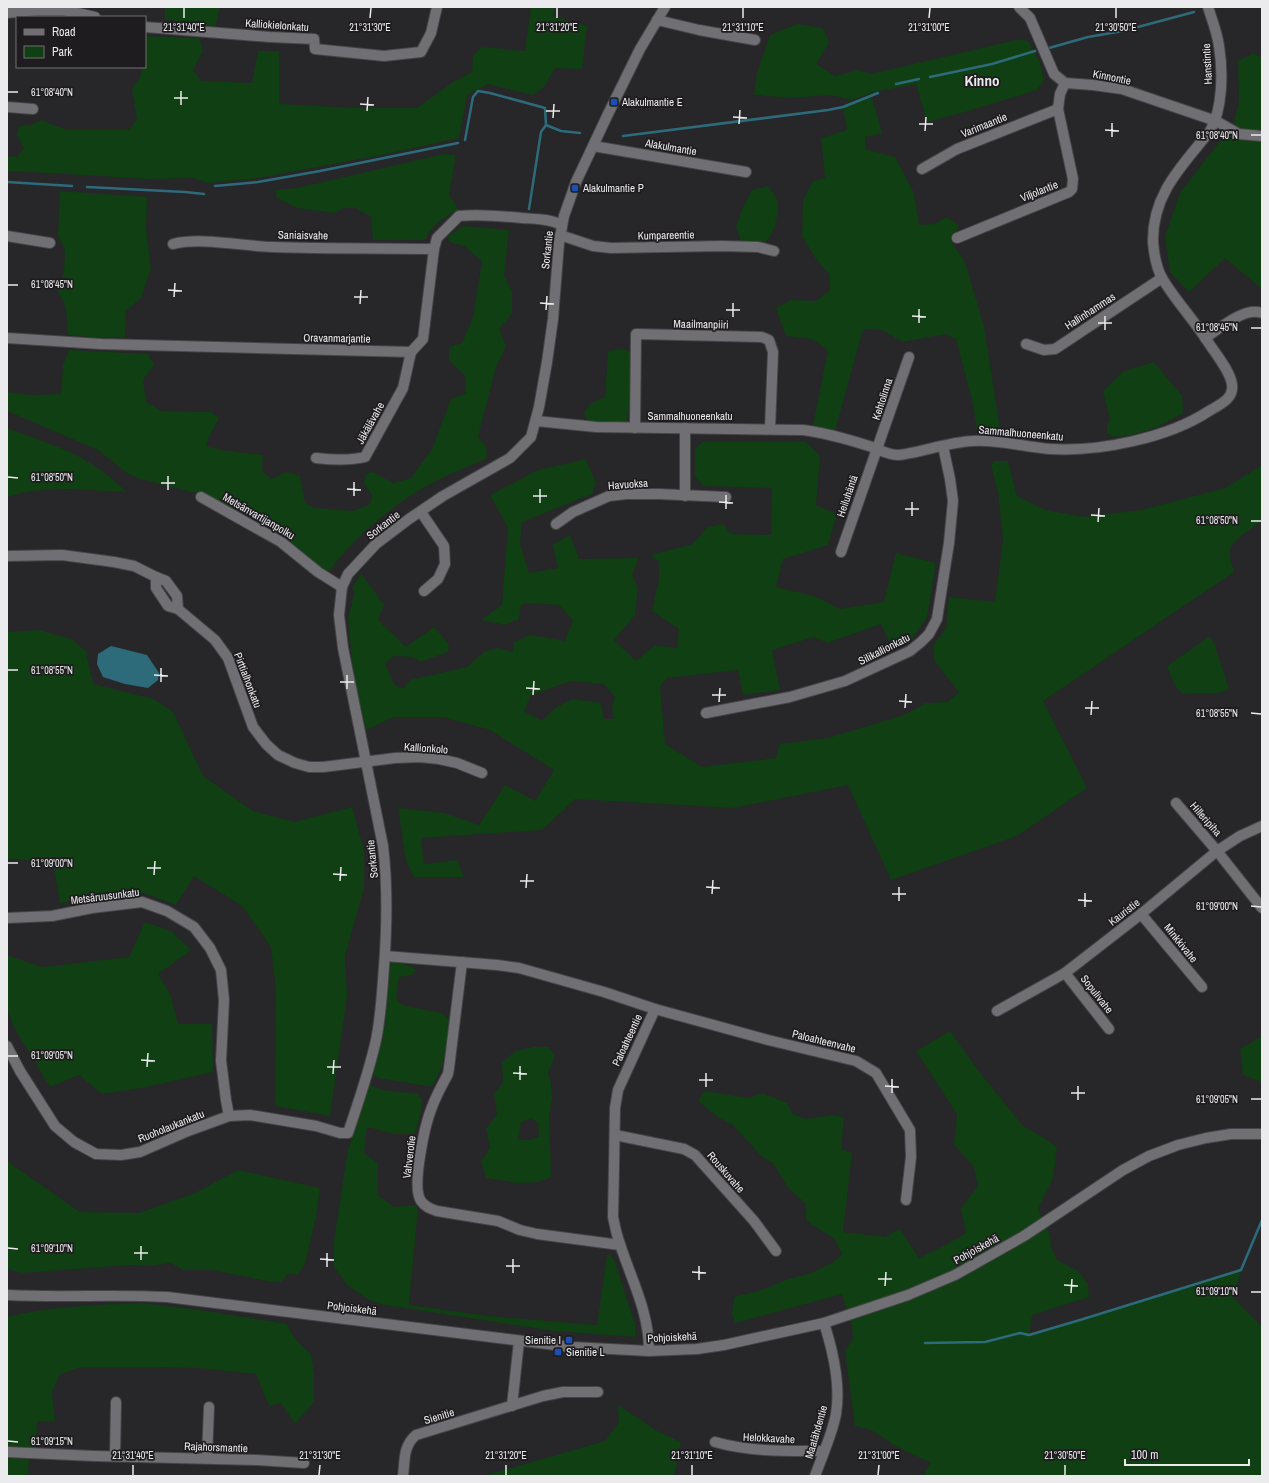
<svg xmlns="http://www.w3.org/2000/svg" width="1269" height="1483" viewBox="0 0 1269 1483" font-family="'Archivo Narrow',sans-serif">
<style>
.green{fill:#0f3f12;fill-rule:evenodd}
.water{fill:#2d6b7b}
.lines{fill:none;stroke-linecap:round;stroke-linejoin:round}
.stream{stroke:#2d6b7b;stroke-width:2.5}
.street-casing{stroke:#454446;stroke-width:12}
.secondary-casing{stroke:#454446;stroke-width:12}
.street{stroke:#706f73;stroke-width:10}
.secondary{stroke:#706f73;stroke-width:10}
.ticks{fill:none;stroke:#ebeaec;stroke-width:1.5}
.transit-dot{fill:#1a4fb4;stroke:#1e1c1f;stroke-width:1.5}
.labels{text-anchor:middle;stroke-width:3.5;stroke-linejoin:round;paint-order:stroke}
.street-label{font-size:11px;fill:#ebeaec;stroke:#1e1c1f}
.poi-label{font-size:11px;fill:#ebeaec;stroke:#1e1c1f;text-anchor:start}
.district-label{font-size:15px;font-weight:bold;fill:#ebeaec;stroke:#1e1c1f}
.ticks-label{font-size:10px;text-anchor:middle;fill:#ebeaec;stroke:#1e1c1f;stroke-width:3.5;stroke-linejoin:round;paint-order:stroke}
</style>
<rect width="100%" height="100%" fill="#272629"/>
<g class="green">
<polygon points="165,7 220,7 215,27 165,19"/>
<polygon points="531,7 555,7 553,16 587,26 582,69 555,68 544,87 533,95 488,84 467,95 459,138 381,155 258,178 208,183 193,178 148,179 68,174 7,171 7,156 17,157 24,148 17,136 19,126 31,125 41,120 67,130 129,130 137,119 132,89 141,75 141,67 145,67 145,36 199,38 203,51 193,70 201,81 252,83 258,51 279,51 279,104 356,108 417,108 453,82 472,72 473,55 482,47 525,51"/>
<polygon points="797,24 823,28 829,43 816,64 835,76 858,70 871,74 1020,39 1028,41 1040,63 1044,80 1037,90 965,112 927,122 916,84 874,92 852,100 830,95 791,98 754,95 757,73 770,35"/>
<polygon points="1254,53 1262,58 1262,289 1225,258 1189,292 1170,272 1165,236 1180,193 1217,145 1232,130 1239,102 1238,61"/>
<polygon points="871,95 882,133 865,137 865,149 895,157 914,193 919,225 934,224 947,217 959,225 952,243 965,262 984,326 1001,436 979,434 977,430 973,404 956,339 945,334 903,342 882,330 863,329 835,431 813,425 828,350 812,339 786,336 776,308 791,300 816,301 830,290 830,275 816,259 802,236 803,200 813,181 825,178 821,138 847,130 843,107"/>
<path d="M444,154L456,155L449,195L459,210C443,218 433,223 425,240H373L371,217L356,208H344L334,213L297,208L277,198L275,190L297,188Z"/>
<path d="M768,186C770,190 775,194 777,199C781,208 774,237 765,242C758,246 748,243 741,242L736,227L742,209L752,190Z"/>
<polygon points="60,191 147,197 146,230 151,268 141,298 126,311 125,337 101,338 68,335 66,308 57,289 64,272 65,251 58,235"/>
<path d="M463,226L509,230L504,276L512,291V314L499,329L506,346L496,367L478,437L486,446L487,458C466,468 443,476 423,488C390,507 349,542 328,573L277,533L250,515L200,494L137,478L127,473L98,450L7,411V392L31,395L61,394L63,365L69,350L148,354L154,365L143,380L146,402L162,411L211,412L219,418L208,439L206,446L221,450L263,455L262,471L271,479L287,472L300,476L305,503L314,508L353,511L370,504L372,495L364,484L366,474L373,472L393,483L411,478L432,449L451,399L466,393L465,376L449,361V347L462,343L473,317L482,261L464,246L449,242L448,236Z"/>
<polygon points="620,349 630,351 632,383 627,421 621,425 587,421 584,413 590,404 605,397 608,351"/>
<polygon points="1154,362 1182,396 1183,413 1158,427 1131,435 1113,437 1107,433 1107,425 1110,420 1103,391 1124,371"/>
<path d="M7,428C35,439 65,447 90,463C104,472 115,481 127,492L67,489L30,491L7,497Z"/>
<path d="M703,442H806L820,456L816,505L837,514L828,545L783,559L776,587L814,596L840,609L884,602L896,553L936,563L927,617L913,638L892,647L881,624L827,643L814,637L772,650L780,690L743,695L738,670L667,678L660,686L665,744L702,767L776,758L780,744L828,738L904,715L926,703L948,702L959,692L934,660L933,645L946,628L949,597L995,602L1003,540L998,492L991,465L994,461H1008L1017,496L1045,510L1085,517L1141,510L1225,488L1262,465V521C1254,527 1231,540 1230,551C1229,558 1232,565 1234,572L1043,701L1087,788L1017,836L891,880L848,785L733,808L575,799L542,830L421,838L424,864L457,860L464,877H414L406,861L398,808L445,813L479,825L505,785L535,801L554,770L490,730L443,717H394L366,730L353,672L348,618L355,591L352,588L361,573L384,605L378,620L406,647L434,627L449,644L448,652L421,662L413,657L394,656L385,663L394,684L403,689L410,680L467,667L484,652L497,648L513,652L514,642L530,635L565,641L573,620L559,605L530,603L521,605L519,619L506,625L481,620L502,605L508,528L490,495L538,470L586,459L596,483L592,494L522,522L520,544L529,573L558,568L553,544L570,535L579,559L639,558L632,575L638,588L635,615L614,640L636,661L655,645L677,648L679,629L652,611L659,579V562L650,555L693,544L707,527L724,524L730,534L771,535L772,488L704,486L695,477V448ZM571,681L604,684L615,697L612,705L614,719H604L601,703L572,699L555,708L542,721L524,711L531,695Z"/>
<polygon points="39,630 71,639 86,651 93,684 154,699 173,712 203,776 253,811 294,822 352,807 364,850 364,888 345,956 347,996 330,1116 275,1106 276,989 271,947 242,906 194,876 176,905 144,893 60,903 53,861 7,859 7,632"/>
<path d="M1210,636L1214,643L1229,689C1216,696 1196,693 1182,694L1174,684L1167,666Z"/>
<polygon points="145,922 171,931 191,950 158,974 171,996 178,1024 212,1024 213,1072 142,1088 102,1094 79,1075 50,1087 13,1026 7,1007 7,955 42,967 129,957"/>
<path d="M393,962L411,966L416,970L412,975L399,977L396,998L402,1005L441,1013L449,1019C447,1042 446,1066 432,1086H427L378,1078L373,1074L385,1025L387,981L390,965Z"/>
<polygon points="950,1031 980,1073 1023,1126 1046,1139 1057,1148 1053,1178 1038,1209 1049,1233 1051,1247 1057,1260 1078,1271 1088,1284 1089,1297 1032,1315 1029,1335 1080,1320 1241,1270 1239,1279 1232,1296 1262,1327 1262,1476 923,1476 931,1463 897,1447 871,1430 855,1426 845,1351 853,1338 852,1326 842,1294 735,1323 732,1315 734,1297 762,1290 785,1280 811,1273 832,1263 842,1254 834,1238 807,1222 805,1203 789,1189 773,1163 762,1157 733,1125 719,1118 698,1101 705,1091 748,1098 763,1093 787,1103 793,1114 805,1119 834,1115 844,1117 841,1149 852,1153 843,1232 885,1237 900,1229 919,1258 947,1244 966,1233 961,1208 978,1186 974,1167 954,1145 957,1114 916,1051"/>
<polygon points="1262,1036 1262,1082 1243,1075 1240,1049"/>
<path d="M533,1047H549L555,1056L548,1073L551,1083L552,1098L549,1115L551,1177L540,1182L518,1183L486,1178L481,1161L490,1148L486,1128L497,1115L494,1094L503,1082L502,1063L515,1051ZM531,1118L538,1123L539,1137L528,1140H518L521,1122Z"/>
<polygon points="370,1085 382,1090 418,1094 422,1099 421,1111 415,1134 394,1134 367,1127 364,1153 378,1163 378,1195 394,1207 415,1205 418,1208 409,1305 490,1316 597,1325 607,1255 611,1255 614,1259 633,1318 635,1324 635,1337 554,1331 379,1304 368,1299 347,1285 334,1267 334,1240 348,1150"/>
<polygon points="7,1159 11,1164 80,1212 139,1213 195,1193 238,1170 320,1188 316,1217 305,1264 298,1274 288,1274 281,1282 272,1282 212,1270 183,1270 171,1263 147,1266 129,1265 22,1273 7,1269"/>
<path d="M142,1303L200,1310L287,1324C293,1338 299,1344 311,1354L314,1372V1402L295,1424L281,1403L269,1406L256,1374L197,1368L164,1367H82L60,1374L52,1392L55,1422L37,1421L36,1447H7V1317C51,1306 96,1305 142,1303Z"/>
<polygon points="618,1405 659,1432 681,1442 674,1476 483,1476 605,1441 619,1422"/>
<polygon points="7,1456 29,1457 28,1476 7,1476"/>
</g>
<polygon class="water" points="111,646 147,655 159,673 158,680 148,688 125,684 103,677 97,664 98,654"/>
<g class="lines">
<g class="stream">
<polyline points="1049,48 1088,37 1123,31 1194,12"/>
<polyline points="930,77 992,64 1035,51"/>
<polyline points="896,84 919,79"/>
<polyline points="623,136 828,110 843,107 878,93"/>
<polyline points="465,140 473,97 478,91 490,93 545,108 546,125 561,131 580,133"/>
<polyline points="7,182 72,186"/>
<polyline points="215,186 258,182 320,171 458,143"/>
<polyline points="87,187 185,192 204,194"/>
<polyline points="529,209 541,132 546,125"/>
<polyline points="925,1343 985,1342 1020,1333 1029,1335 1080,1320 1241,1270 1262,1220"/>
</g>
<defs>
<g id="street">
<polyline points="1019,7 1030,18 1054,74 1065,83 1093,85 1122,89 1216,121 1239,134 1262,136"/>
<polyline points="7,13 36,10 64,10 95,17"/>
<polyline points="657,20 699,30 755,40"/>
<polyline points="145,27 270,37 314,39 315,49 384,56 421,52 431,33 437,7"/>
<polyline points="7,107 33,109"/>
<polyline points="593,146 746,172"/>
<polyline points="922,169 957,149 1058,109"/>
<polyline points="560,235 593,246 611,248 722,246 758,247 774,251"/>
<polyline points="7,236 50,243"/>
<polyline points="957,238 1069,192 1072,189 1073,179 1058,109 1060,94 1065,83"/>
<path d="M173,244C201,237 242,246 272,247C326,249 380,248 434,249"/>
<path d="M7,338L101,344L411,352L423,339L434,249L437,238L459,216C480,214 501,216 522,218C536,219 550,219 562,225"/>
<path d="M1205,338C1219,329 1245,306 1262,313"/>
<polyline points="1026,344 1044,350 1055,349 1162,278"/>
<path d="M536,421L596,427L803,430C826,433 847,439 869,446C878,449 888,455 898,455C904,455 910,453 916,452C934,448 953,442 972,441C997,439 1024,447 1050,449C1099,452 1168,438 1209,411C1219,405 1234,399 1232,385C1231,372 1215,353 1208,342C1194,320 1175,300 1162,278C1156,267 1154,254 1153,242C1152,194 1182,166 1210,131C1223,109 1223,71 1219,46C1217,32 1212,20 1208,7"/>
<polyline points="635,428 636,334 762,337 769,340 773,352 770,429"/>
<path d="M316,458C333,460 348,461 365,457L403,388L411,352"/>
<polyline points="685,496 685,428"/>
<polyline points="201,497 281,542 318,572 342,587"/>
<polyline points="421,512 444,546 445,564 438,579 424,591"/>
<polyline points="556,524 573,512 609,496 626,494 659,494 726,497"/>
<polyline points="841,552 909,357"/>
<polyline points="7,556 62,555 114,562 134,566 156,577 156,588 168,606 178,609 215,640 228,658 253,727 266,744 278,755 295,763 309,767 323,767 395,758 420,757 439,759 457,763 482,773"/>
<polyline points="156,577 166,581 177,596 178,609"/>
<polyline points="706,713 790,697 845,681 910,651 921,642 929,634 937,619 949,543 953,501 950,479 943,446"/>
<polyline points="1176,803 1217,851 1262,908"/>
<polyline points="1141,914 1202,987"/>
<polyline points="7,918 52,916 92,908 142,902 167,911 194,927 210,948 221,970 224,1000 221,1061 226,1100 229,1116"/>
<polyline points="385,956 497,965 519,968 604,992 655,1009 768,1040 856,1061 876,1073 910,1130 911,1157 906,1200"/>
<path d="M462,962L449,1068L448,1074C442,1085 436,1096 432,1107C425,1124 411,1187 421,1201C425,1207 431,1209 437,1211L498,1221L520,1230L537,1234L620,1245"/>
<polyline points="1065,973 1109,1029"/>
<polyline points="997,1011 1065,973 1141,914 1217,851 1240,836 1262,826"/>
<path d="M7,1046L20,1071L55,1126L74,1142L96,1154L121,1155L140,1152L188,1131L229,1116L250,1115L316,1126L340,1133H348C358,1103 369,1072 376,1040C381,1016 382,992 384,967C387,927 388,887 383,846L343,648L339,615L342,587L348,574L376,544L409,519L443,496L510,458L531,437L539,407L547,362L553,319L559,243L564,216L576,182L608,114L640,49L665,7"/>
<polyline points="615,1135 684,1149 695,1155 754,1221 776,1251"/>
<path d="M649,1351C649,1307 627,1272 616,1231L613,1217L614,1166L615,1108L618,1090L655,1009"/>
<polyline points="512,1406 519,1341"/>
<path d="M715,1442C750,1452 788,1451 823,1451"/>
<polyline points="7,1452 94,1456 257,1460 304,1463"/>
<polyline points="115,1456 116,1402"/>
<polyline points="207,1458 209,1407"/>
<path d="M403,1476C405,1460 403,1446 416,1435L543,1396L563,1392H598"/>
<path d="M815,1476C822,1456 832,1435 836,1414C841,1384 833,1351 824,1323"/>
</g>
<path id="secondary" d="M7,1295C60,1298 113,1294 167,1297L572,1347L649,1351L697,1349L724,1345L824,1323L908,1295L955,1275L1024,1236L1123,1170L1149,1156L1178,1145L1206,1138L1231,1134H1262"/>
</defs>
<use href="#street" class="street-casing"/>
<use href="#secondary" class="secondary-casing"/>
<use href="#street" class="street"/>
<use href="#secondary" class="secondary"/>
</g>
<path class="ticks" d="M184,18V8M370,18L371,8M557,18V8M743,18V8M929,18L930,8M1116,18V8M8,92H18M174,98H188M360,104L374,105M181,105V91M367,111L368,97M546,111H560M733,117L747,118M553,118L554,104M739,124L740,110M919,124H933M1105,130L1119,131M925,131L926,117M1251,135H1261M1112,137V123M8,285H18M168,290L182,291M174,297L175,283M354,297H368M540,303L554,304M360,304L361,290M546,310L547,296M726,310H740M912,316L926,317M733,317V303M919,323V309M1098,323H1112M1251,328H1261M1105,330V316M8,477L18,478M161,483H175M347,489L361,490M168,490V476M354,496V482M533,496H547M719,502L733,503M540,503V489M726,509V495M905,509H919M1091,515L1105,516M912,516V502M1251,521H1261M1098,522L1099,508M8,670H18M154,675L168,676M161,682V668M340,682H354M526,688L540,689M347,689V675M533,695L534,681M712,695H726M899,701L912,702M719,702L720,688M905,708L906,694M1085,708H1099M1251,713L1261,714M1091,715L1092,701M8,863H18M147,868H161M333,874L347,875M154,875L155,861M340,881L341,867M520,881H534M706,887L720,888M526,888L527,874M712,894L713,880M892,894H906M1078,900L1092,901M899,901V887M1251,906L1261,907M1085,907V893M8,1056H18M141,1060L155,1061M147,1067L148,1053M327,1067H341M513,1073L527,1074M333,1074L334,1060M520,1080V1066M699,1080H713M885,1086L899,1087M706,1087V1073M892,1093V1079M1071,1093H1085M1251,1099H1261M1078,1100V1086M8,1248L18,1249M134,1253H148M320,1259L334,1260M141,1260V1246M506,1266H520M327,1267V1253M692,1272L706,1273M513,1273V1259M878,1279H892M699,1280V1266M1064,1285L1078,1286M885,1286L886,1272M1251,1292H1261M1071,1293L1072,1279M8,1441L18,1442M133,1475V1465M319,1475L320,1465M506,1475V1465M692,1475V1465M878,1475L879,1465M1065,1475V1465"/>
<g class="transit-dot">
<rect x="610" y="98" width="8" height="8" rx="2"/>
<rect x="571" y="184" width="8" height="8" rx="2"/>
<rect x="565" y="1336" width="8" height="8" rx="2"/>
<rect x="554" y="1348" width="8" height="8" rx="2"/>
</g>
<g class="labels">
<g class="street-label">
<text transform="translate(277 25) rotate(4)" y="4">Kalliokielonkatu</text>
<text transform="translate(1207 64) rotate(-93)" y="4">Hanstintie</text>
<text transform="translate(1112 77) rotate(11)" y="4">Kinnontie</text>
<text transform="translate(984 125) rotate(-22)" y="4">Varimaantie</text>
<text transform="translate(671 147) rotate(10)" y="4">Alakulmantie</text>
<text transform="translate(1039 191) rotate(-22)" y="4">Viljolantie</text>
<text transform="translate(303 235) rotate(1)" y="4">Saniaisvahe</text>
<text transform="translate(666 235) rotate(-1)" y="4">Kumpareentie</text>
<text transform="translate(547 250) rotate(-84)" y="4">Sorkantie</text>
<text transform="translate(1090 311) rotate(-33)" y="4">Hallinhammas</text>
<text transform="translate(701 324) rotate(1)" y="4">Maailmanpiiri</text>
<text transform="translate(337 338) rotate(1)" y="4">Oravanmarjantie</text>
<text transform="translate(882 399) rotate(-72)" y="4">Kehtolinna</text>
<text x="690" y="420">Sammalhuoneenkatu</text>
<text transform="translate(370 423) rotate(-61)" y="4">Jäkälävahe</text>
<text transform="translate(1021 433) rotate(5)" y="4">Sammalhuoneenkatu</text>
<text transform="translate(628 484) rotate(-4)" y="4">Havuoksa</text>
<text transform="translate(847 496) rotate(-71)" y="4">Heiluhäntä</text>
<text transform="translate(259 516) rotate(30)" y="4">Metsänvartijanpolku</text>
<text transform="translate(383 525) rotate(-38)" y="4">Sorkantie</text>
<text transform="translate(884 649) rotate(-27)" y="4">Silikallionkatu</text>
<text transform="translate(248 680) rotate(69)" y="4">Pirttialhonkatu</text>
<text transform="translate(426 748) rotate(4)" y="4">Kallionkolo</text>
<text transform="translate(1206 819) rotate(49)" y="4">Hilleripiha</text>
<text transform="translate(372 859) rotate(-96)" y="4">Sorkantie</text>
<text transform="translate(105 896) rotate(-7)" y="4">Metsäruusunkatu</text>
<text transform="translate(1124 912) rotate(-38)" y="4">Kauristie</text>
<text transform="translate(1181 943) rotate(51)" y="4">Minkkivahe</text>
<text transform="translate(1097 994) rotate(52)" y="4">Sopulivahe</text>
<text transform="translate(627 1040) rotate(-65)" y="4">Paloahteentie</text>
<text transform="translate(824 1041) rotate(14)" y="4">Paloahteenvahe</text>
<text transform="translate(171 1126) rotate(-22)" y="4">Ruoholaukankatu</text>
<text transform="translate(409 1157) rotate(-83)" y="4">Vahverotie</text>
<text transform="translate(726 1172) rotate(49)" y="4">Rouskuvahe</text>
<text transform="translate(976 1249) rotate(-29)" y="4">Pohjoiskehä</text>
<text transform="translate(352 1308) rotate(7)" y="4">Pohjoiskehä</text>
<text transform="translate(672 1337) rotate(-3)" y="4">Pohjoiskehä</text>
<text transform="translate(439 1416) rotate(-17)" y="4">Sienitie</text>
<text transform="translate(816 1432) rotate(-74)" y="4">Maatähdentie</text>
<text transform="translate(769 1438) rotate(3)" y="4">Helokkavahe</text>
<text transform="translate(216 1447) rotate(2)" y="4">Rajahorsmantie</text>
</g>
<g class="poi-label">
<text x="622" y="106">Alakulmantie E</text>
<text x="583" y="192">Alakulmantie P</text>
<text x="561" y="1344" text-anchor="end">Sienitie I</text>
<text x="566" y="1356">Sienitie L</text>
</g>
<g class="district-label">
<text x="982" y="86">Kinno</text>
</g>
</g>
<g class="ticks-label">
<text x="184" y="31">21°31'40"E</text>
<text x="370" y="31">21°31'30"E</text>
<text x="557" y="31">21°31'20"E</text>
<text x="743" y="31">21°31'10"E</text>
<text x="929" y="31">21°31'00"E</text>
<text x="1116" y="31">21°30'50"E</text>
<text x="52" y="96">61°08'40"N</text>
<text x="1217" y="139">61°08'40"N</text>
<text x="52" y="288">61°08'45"N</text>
<text x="1217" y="331">61°08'45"N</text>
<text x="52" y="481">61°08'50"N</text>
<text x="1217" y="524">61°08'50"N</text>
<text x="52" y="674">61°08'55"N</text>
<text x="1217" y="717">61°08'55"N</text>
<text x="52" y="867">61°09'00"N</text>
<text x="1217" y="910">61°09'00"N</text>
<text x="52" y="1059">61°09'05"N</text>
<text x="1217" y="1103">61°09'05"N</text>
<text x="52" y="1252">61°09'10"N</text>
<text x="1217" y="1295">61°09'10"N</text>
<text x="52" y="1445">61°09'15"N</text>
<text x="133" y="1459">21°31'40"E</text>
<text x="320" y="1459">21°31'30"E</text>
<text x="506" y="1459">21°31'20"E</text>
<text x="692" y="1459">21°31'10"E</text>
<text x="879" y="1459">21°31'00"E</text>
<text x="1065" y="1459">21°30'50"E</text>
</g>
<rect width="1269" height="1483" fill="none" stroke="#ebeaec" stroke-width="16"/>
<rect x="16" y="16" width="130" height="52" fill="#1e1c1f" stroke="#706e71"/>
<rect x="24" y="29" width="20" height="6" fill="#706f73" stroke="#706e71"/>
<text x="52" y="36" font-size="12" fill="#ebeaec">Road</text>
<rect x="24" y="46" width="20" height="12" fill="#0f3f12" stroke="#706e71"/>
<text x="52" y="56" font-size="12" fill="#ebeaec">Park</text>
<path d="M1125 1459v6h124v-6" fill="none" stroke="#ebeaec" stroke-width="2"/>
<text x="1131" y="1459" font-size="12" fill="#ebeaec" stroke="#1e1c1f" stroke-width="3" paint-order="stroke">100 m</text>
</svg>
